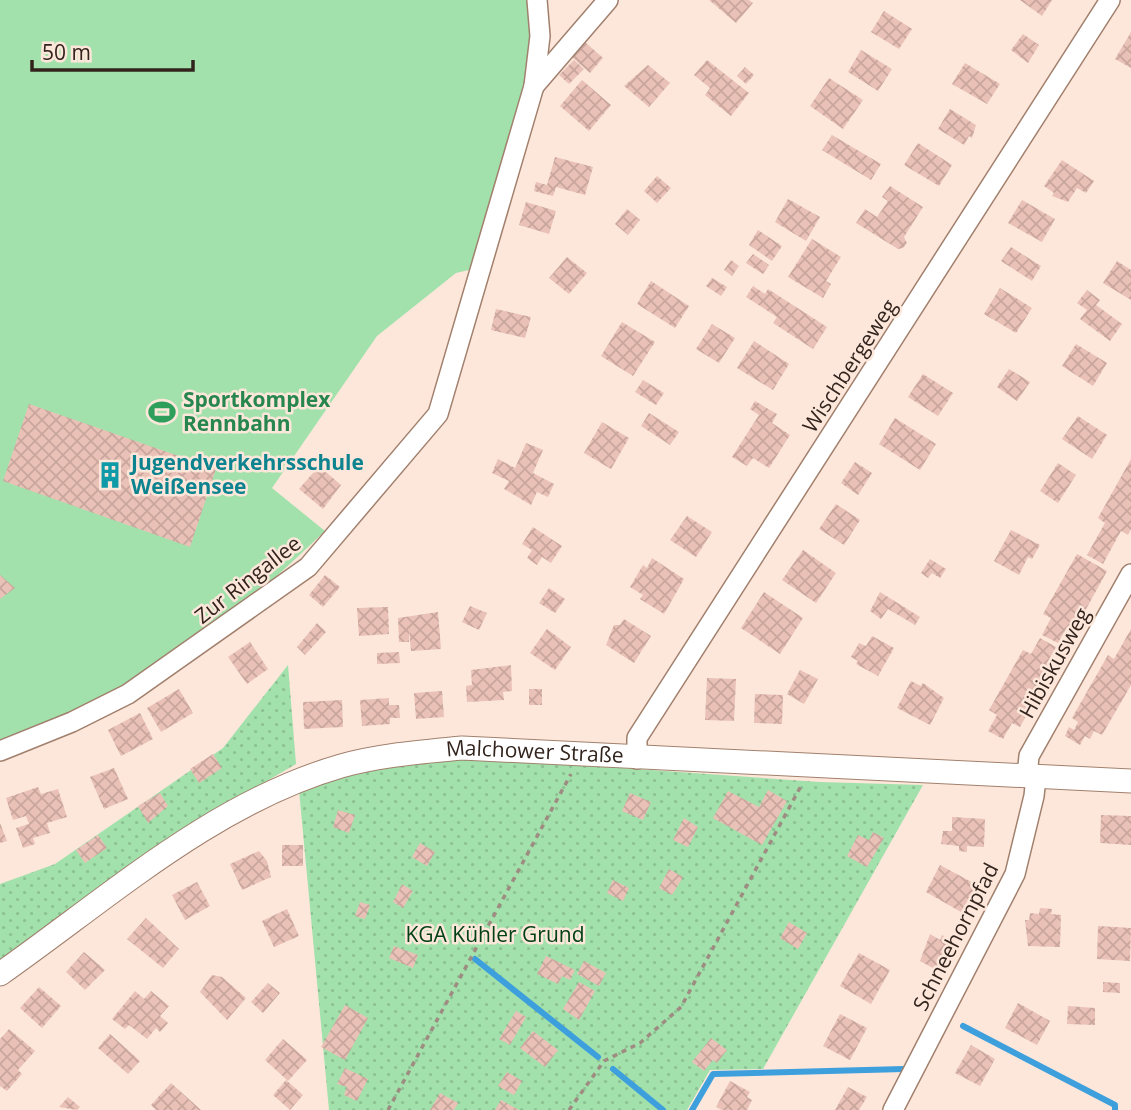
<svg xmlns="http://www.w3.org/2000/svg" width="1131" height="1110" viewBox="0 0 1131 1110" font-family="'Open Sans',sans-serif">
<style>
.green{fill:url(#green-dots)}
.pitch{fill:#a2e1ab}
.lines{fill:none;stroke-linecap:round;stroke-linejoin:round}
.stream{stroke:#3e9fdd;stroke-width:6}
.building{fill:url(#building-cross-hatch)}
.minor-casing{stroke:#a1806d;stroke-width:22}
.tertiary-casing{stroke:#a1806d;stroke-width:25}
.path{stroke:#9e8c82;stroke-width:3.5;stroke-dasharray:5 5;stroke-linecap:butt}
.minor{stroke:#fff;stroke-width:19}
.tertiary{stroke:#fff;stroke-width:23}
.labels{text-anchor:middle;stroke-width:5;stroke-linejoin:round;paint-order:stroke}
.street-label{font-size:21px;fill:#32241d;stroke:#fde7db}
.leisure-label{font-size:21px;font-weight:bold;fill:#27864d;stroke:#fde7db;text-anchor:start}
.culture-label{font-size:21px;font-weight:bold;fill:#0d838f;stroke:#fde7db;text-anchor:start}
.park-label{font-size:21px;fill:#004115;stroke:#fde7db}
</style>
<defs>
<pattern id="green-dots" width="8" height="8" patternUnits="userSpaceOnUse" patternTransform="scale(1.75)"><rect width="8" height="8" fill="#a2e1ab"/><path d="M2 2h.1M6 6h.1" fill="none" stroke="#8cc193" stroke-width="1.8" stroke-linecap="round"/></pattern>
<pattern id="building-cross-hatch" width="8" height="8" patternUnits="userSpaceOnUse" patternTransform="scale(1.75)"><rect width="8" height="8" fill="#eac1b7"/><path d="M0 0l8 8M0 8l8-8" fill="none" stroke="#c9a69d"/></pattern>
</defs>
<rect width="100%" height="100%" fill="#fde7db"/>
<g class="green">
<polygon points="288,665 296,764 198,821 0,963 0,884 55,864 223,748"/>
<path d="M467,757L820,782L923,785L763,1069L710,1070L687,1110H329L299,790C357,770 406,761 467,757Z"/>
</g>
<path class="pitch" d="M0,0H529C536,92 499,181 473,269L456,273L377,336L272,488L325,531C285,569 244,607 200,640C144,681 64,716 0,741Z"/>
<g class="lines">
<g class="stream">
<polyline points="475,959 598,1057"/>
<polyline points="963,1026 1115,1105 1115,1110"/>
<polyline points="613,1069 663,1110"/>
<polyline points="692,1110 713,1074 904,1069"/>
</g>
</g>
<g class="building">
<polygon points="709,0 749,0 753,3 736,23"/>
<polygon points="1020,0 1052,0 1042,16"/>
<polygon points="884,11 912,29 899,49 871,32"/>
<polygon points="1131,32 1131,68 1115,59"/>
<polygon points="1023,34 1039,45 1028,63 1011,50"/>
<polygon points="585,42 603,58 590,73 572,57"/>
<polygon points="861,50 892,69 878,91 848,72"/>
<polygon points="574,60 584,69 569,84 559,75"/>
<polygon points="707,60 749,93 731,116 705,95 710,88 694,75"/>
<polygon points="965,63 1000,84 987,104 952,84"/>
<polygon points="648,65 670,83 649,107 624,86"/>
<polygon points="745,67 754,75 746,84 737,76"/>
<polygon points="829,78 863,100 843,129 810,106"/>
<polygon points="582,80 611,105 589,131 560,106"/>
<polygon points="950,109 976,125 972,138 969,136 964,145 938,129"/>
<polygon points="832,135 881,164 871,180 822,150"/>
<polygon points="918,143 952,165 939,186 904,165"/>
<polygon points="555,157 593,167 585,195 556,187 553,196 534,191 536,182 547,185"/>
<polygon points="1062,160 1094,181 1086,193 1077,188 1068,202 1052,196 1054,193 1044,186"/>
<polygon points="657,176 671,188 657,203 644,191"/>
<polygon points="890,186 923,207 904,237 907,243 903,248 898,249 856,223 865,209 877,217 888,201 882,197"/>
<polygon points="788,199 820,217 806,241 775,222"/>
<polygon points="1022,200 1055,219 1042,242 1008,223"/>
<polygon points="526,202 556,211 549,234 519,225"/>
<polygon points="627,209 640,220 628,235 615,224"/>
<polygon points="758,230 782,246 772,261 749,245"/>
<polygon points="812,239 841,257 826,281 831,284 823,298 788,277"/>
<polygon points="1011,247 1041,266 1032,281 1001,261"/>
<polygon points="753,254 769,265 763,274 746,263"/>
<polygon points="567,257 587,273 569,294 549,278"/>
<polygon points="731,260 739,266 732,276 724,270"/>
<polygon points="1117,261 1131,270 1131,300 1103,283"/>
<polygon points="712,278 727,287 721,296 706,286"/>
<polygon points="651,281 689,306 675,328 637,304"/>
<polygon points="753,286 765,294 768,289 827,327 813,349 773,323 777,317 746,297"/>
<polygon points="1000,288 1032,308 1016,333 984,314"/>
<polygon points="1087,290 1100,300 1096,305 1122,324 1110,341 1080,319 1087,310 1077,303"/>
<polygon points="496,309 531,317 525,338 491,330"/>
<polygon points="622,322 655,342 633,376 601,356"/>
<polygon points="712,324 735,338 719,363 696,349"/>
<polygon points="754,341 789,364 773,390 737,368"/>
<polygon points="1076,344 1107,363 1093,386 1062,366"/>
<polygon points="1009,369 1030,382 1017,401 997,387"/>
<polygon points="923,374 953,393 938,416 908,397"/>
<polygon points="643,380 664,393 656,405 635,392"/>
<polygon points="755,401 777,414 772,423 790,435 769,468 753,458 747,466 732,457 759,415 750,409"/>
<polygon points="29,404 216,469 190,547 3,481"/>
<polygon points="649,413 679,432 670,445 641,426"/>
<polygon points="1078,416 1107,435 1092,459 1062,439"/>
<polygon points="895,418 936,444 920,470 879,444"/>
<polygon points="602,422 629,438 611,469 584,453"/>
<polygon points="526,443 543,450 533,473 554,484 548,497 537,492 531,505 504,489 509,481 492,473 498,459 515,468"/>
<polygon points="1131,459 1131,529 1128,535 1121,531 1103,564 1087,555 1105,523 1098,518"/>
<polygon points="855,462 872,473 858,495 841,483"/>
<polygon points="1058,463 1076,475 1058,503 1040,491"/>
<polygon points="319,466 341,485 323,509 299,489"/>
<polygon points="836,504 860,520 844,545 819,529"/>
<polygon points="687,516 712,532 696,557 670,540"/>
<polygon points="533,527 562,546 551,563 542,557 537,565 527,558 532,550 522,544"/>
<polygon points="1011,530 1040,545 1032,559 1028,557 1019,575 994,561"/>
<polygon points="803,550 836,573 816,603 782,580"/>
<polygon points="1077,554 1107,571 1074,631 1067,627 1058,643 1042,635 1051,618 1043,614"/>
<polygon points="652,558 684,579 664,614 640,599 643,595 630,587 643,565 647,568"/>
<polygon points="930,559 946,569 940,578 932,573 928,578 921,573"/>
<polygon points="0,575 15,588 0,599"/>
<polygon points="325,575 340,587 323,607 309,595"/>
<polygon points="549,588 565,599 555,613 539,603"/>
<polygon points="764,592 803,618 780,654 741,628"/>
<polygon points="880,592 920,617 915,625 888,609 881,619 870,611"/>
<polygon points="470,606 487,613 479,630 462,622"/>
<polygon points="388,607 389,634 359,636 357,608"/>
<polygon points="438,612 441,649 411,651 409,630 409,642 399,642 398,618"/>
<polygon points="624,619 651,636 634,663 606,645 614,625 620,625"/>
<polygon points="317,623 326,632 305,655 297,647"/>
<polygon points="547,629 571,647 555,670 530,653"/>
<polygon points="1131,629 1131,685 1102,735 1094,731 1090,739 1085,736 1080,745 1065,736 1069,727 1074,730 1078,722 1072,718 1108,655 1114,659"/>
<polygon points="872,636 894,648 878,676 856,664 858,661 851,657 859,643 866,646"/>
<polygon points="1040,638 1056,647 1047,663 1053,667 1020,727 1012,723 1003,739 988,731 997,715 989,710 1023,650 1031,654"/>
<polygon points="250,642 268,669 247,684 228,657"/>
<polygon points="399,652 400,663 377,664 377,653"/>
<polygon points="511,665 512,691 503,692 504,700 467,702 466,686 472,685 471,670"/>
<polygon points="800,670 818,679 804,704 787,694"/>
<polygon points="707,678 736,679 734,721 705,720"/>
<polygon points="911,681 921,686 923,683 944,698 930,725 897,708"/>
<polygon points="179,689 193,713 161,732 147,708"/>
<rect x="529" y="689" width="13" height="16"/>
<polygon points="442,691 444,717 416,719 414,693"/>
<polygon points="755,694 783,695 782,724 754,723"/>
<polygon points="389,698 389,705 399,705 400,718 390,718 390,724 362,726 360,700"/>
<polygon points="342,700 343,727 304,729 303,702"/>
<polygon points="140,713 153,739 121,756 108,730"/>
<polygon points="213,754 222,768 199,783 190,769"/>
<polygon points="114,768 128,799 104,809 90,777"/>
<polygon points="38,787 41,794 58,789 67,817 47,823 50,833 33,838 35,844 23,848 16,828 29,824 26,816 13,820 6,798"/>
<polygon points="768,790 787,801 762,845 713,818 728,791 759,807"/>
<polygon points="160,793 168,806 148,823 138,806"/>
<polygon points="630,793 651,802 643,820 622,811"/>
<polygon points="338,810 355,815 349,833 333,827"/>
<polygon points="1101,815 1131,816 1131,845 1100,843"/>
<polygon points="952,817 985,819 984,847 967,846 967,852 959,851 959,846 941,844 943,831 952,831"/>
<polygon points="684,818 698,827 688,847 673,840"/>
<polygon points="0,823 7,841 0,843"/>
<polygon points="873,832 884,838 867,867 847,856 858,835 869,840"/>
<polygon points="98,835 107,848 85,863 76,850"/>
<polygon points="420,843 435,852 427,866 412,857"/>
<rect x="282" y="845" width="21" height="21"/>
<polygon points="259,851 267,861 271,877 242,890 230,864"/>
<polygon points="940,865 977,885 961,912 926,892"/>
<polygon points="669,869 683,877 672,895 659,888"/>
<polygon points="613,880 629,888 623,901 607,893"/>
<polygon points="197,882 210,906 185,920 172,895"/>
<polygon points="402,884 413,891 403,908 393,902"/>
<polygon points="360,902 370,905 365,919 355,916"/>
<polygon points="1040,908 1052,909 1051,914 1061,915 1060,947 1028,946 1025,920 1029,920 1030,913 1039,914"/>
<polygon points="287,909 299,936 274,947 262,921"/>
<polygon points="146,918 179,949 163,968 127,939"/>
<polygon points="789,922 807,933 798,949 780,938"/>
<polygon points="1098,926 1131,928 1130,961 1097,959"/>
<polygon points="930,934 940,940 942,935 956,943 940,972 920,961"/>
<polygon points="394,946 418,955 413,968 389,958"/>
<polygon points="84,952 105,970 85,990 66,972"/>
<polygon points="859,953 890,970 871,1004 840,986"/>
<polygon points="546,956 575,970 570,980 562,976 558,984 537,974"/>
<polygon points="584,961 606,973 599,986 577,974"/>
<polygon points="212,975 222,977 246,998 227,1020 200,992"/>
<polygon points="579,982 595,991 579,1020 563,1009"/>
<polygon points="1103,982 1120,983 1120,993 1103,992"/>
<polygon points="268,983 280,993 263,1013 251,1002"/>
<polygon points="39,987 61,1006 42,1028 20,1008"/>
<polygon points="135,991 144,999 151,991 169,1006 160,1016 168,1023 160,1032 156,1028 147,1039 129,1025 125,1029 112,1019"/>
<polygon points="1018,1003 1050,1021 1037,1045 1005,1028"/>
<polygon points="345,1005 368,1018 345,1060 321,1047"/>
<polygon points="1068,1006 1095,1008 1095,1025 1067,1024"/>
<polygon points="516,1011 526,1017 510,1045 499,1039"/>
<polygon points="840,1014 867,1028 850,1060 823,1046"/>
<polygon points="9,1029 35,1051 18,1070 22,1074 7,1091 0,1086 0,1039"/>
<polygon points="533,1031 558,1050 545,1067 520,1048"/>
<polygon points="110,1034 140,1061 128,1074 98,1048"/>
<polygon points="711,1038 727,1050 717,1063 713,1060 704,1071 692,1062"/>
<polygon points="283,1039 307,1060 288,1081 265,1060"/>
<polygon points="971,1045 995,1059 980,1086 955,1073"/>
<polygon points="345,1068 368,1079 357,1101 344,1095 347,1087 337,1084"/>
<polygon points="507,1072 522,1081 514,1095 498,1086"/>
<polygon points="286,1080 303,1095 290,1110 273,1095"/>
<polygon points="730,1081 750,1092 747,1097 752,1100 747,1110 722,1110 716,1107"/>
<polygon points="171,1083 201,1110 156,1110 151,1105"/>
<polygon points="848,1087 867,1097 859,1110 835,1110"/>
<polygon points="440,1093 458,1103 454,1110 430,1110"/>
<polygon points="68,1097 80,1107 77,1110 59,1107"/>
<polygon points="501,1100 519,1110 495,1110"/>
</g>
<g class="lines">
<defs>
<g id="minor">
<polyline points="534,86 608,0"/>
<polyline points="0,751 72,722 128,694 308,567 438,414 534,86 540,36 537,0"/>
<polyline points="637,759 637,738 1110,0"/>
<polyline points="1027,776 1029,756 1131,574"/>
<polyline points="893,1110 1015,874 1034,796 1036,777"/>
</g>
<g id="tertiary">
<path id="s1" d="M0,974C107,899 213,803 341,766C380,755 422,752 462,748L1131,781"/>
</g>
</defs>
<use href="#minor" class="minor-casing"/>
<use href="#tertiary" class="tertiary-casing"/>
<g class="path">
<polyline points="388,1110 571,774"/>
<polyline points="569,1110 604,1061 640,1043 681,1007 801,786"/>
</g>
<use href="#minor" class="minor"/>
<use href="#tertiary" class="tertiary"/>
</g>
<defs>
<symbol id="stadium-bare" viewBox="-9 -9 18 18"><path d="M0-5a6.5 5 0 1 0 0 10a6.5 5 0 1 0 0-10ZM-3.5-1.8h7v3.6h-7Z" fill="#2e9e5b" stroke="#fde7db" stroke-width="2.5" paint-order="stroke"/></symbol>
<symbol id="building-bare" viewBox="-9 -9 18 18"><path d="M-4-6H4V6H1V3H-1V6H-4ZM-2.5-4.3h1.7v1.8h-1.7ZM.8-4.3h1.7v1.8H.8ZM-2.5-1h1.7V.8h-1.7ZM.8-1h1.7V.8H.8Z" fill="#0f9aa8" stroke="#fde7db" stroke-width="2.5" paint-order="stroke"/></symbol>
</defs>
<g fill-rule="evenodd">
<use href="#stadium-bare" x="143" y="393" width="38" height="38"/>
<use href="#building-bare" x="91" y="456" width="38" height="38"/>
</g>
<g class="labels">
<g class="street-label">
<text transform="translate(850 366) rotate(-57)" y="7">Wischbergeweg</text>
<text transform="translate(248 580) rotate(-38)" y="7">Zur Ringallee</text>
<text transform="translate(1055 663) rotate(-61)" y="7">Hibiskusweg</text>
<text dy="7" stroke="none"><textPath href="#s1" startOffset="597">Malchower Straße</textPath></text>
<text transform="translate(956 937) rotate(-63)" y="7">Schneehornpfad</text>
</g>
<g class="leisure-label">
<text x="183" y="407">Sportkomplex<tspan x="183" dy="24">Rennbahn</tspan></text>
</g>
<g class="culture-label">
<text x="131" y="470">Jugendverkehrsschule<tspan x="131" dy="24">Weißensee</tspan></text>
</g>
<g class="park-label">
<text x="495" y="942">KGA Kühler Grund</text>
</g>
</g>
<path d="M32 60v10h161v-10" fill="none" stroke="#32241d" stroke-width="3.5"/>
<text x="42" y="60" font-size="21" fill="#32241d" stroke="#fde7db" stroke-width="5" paint-order="stroke">50 m</text>
</svg>
